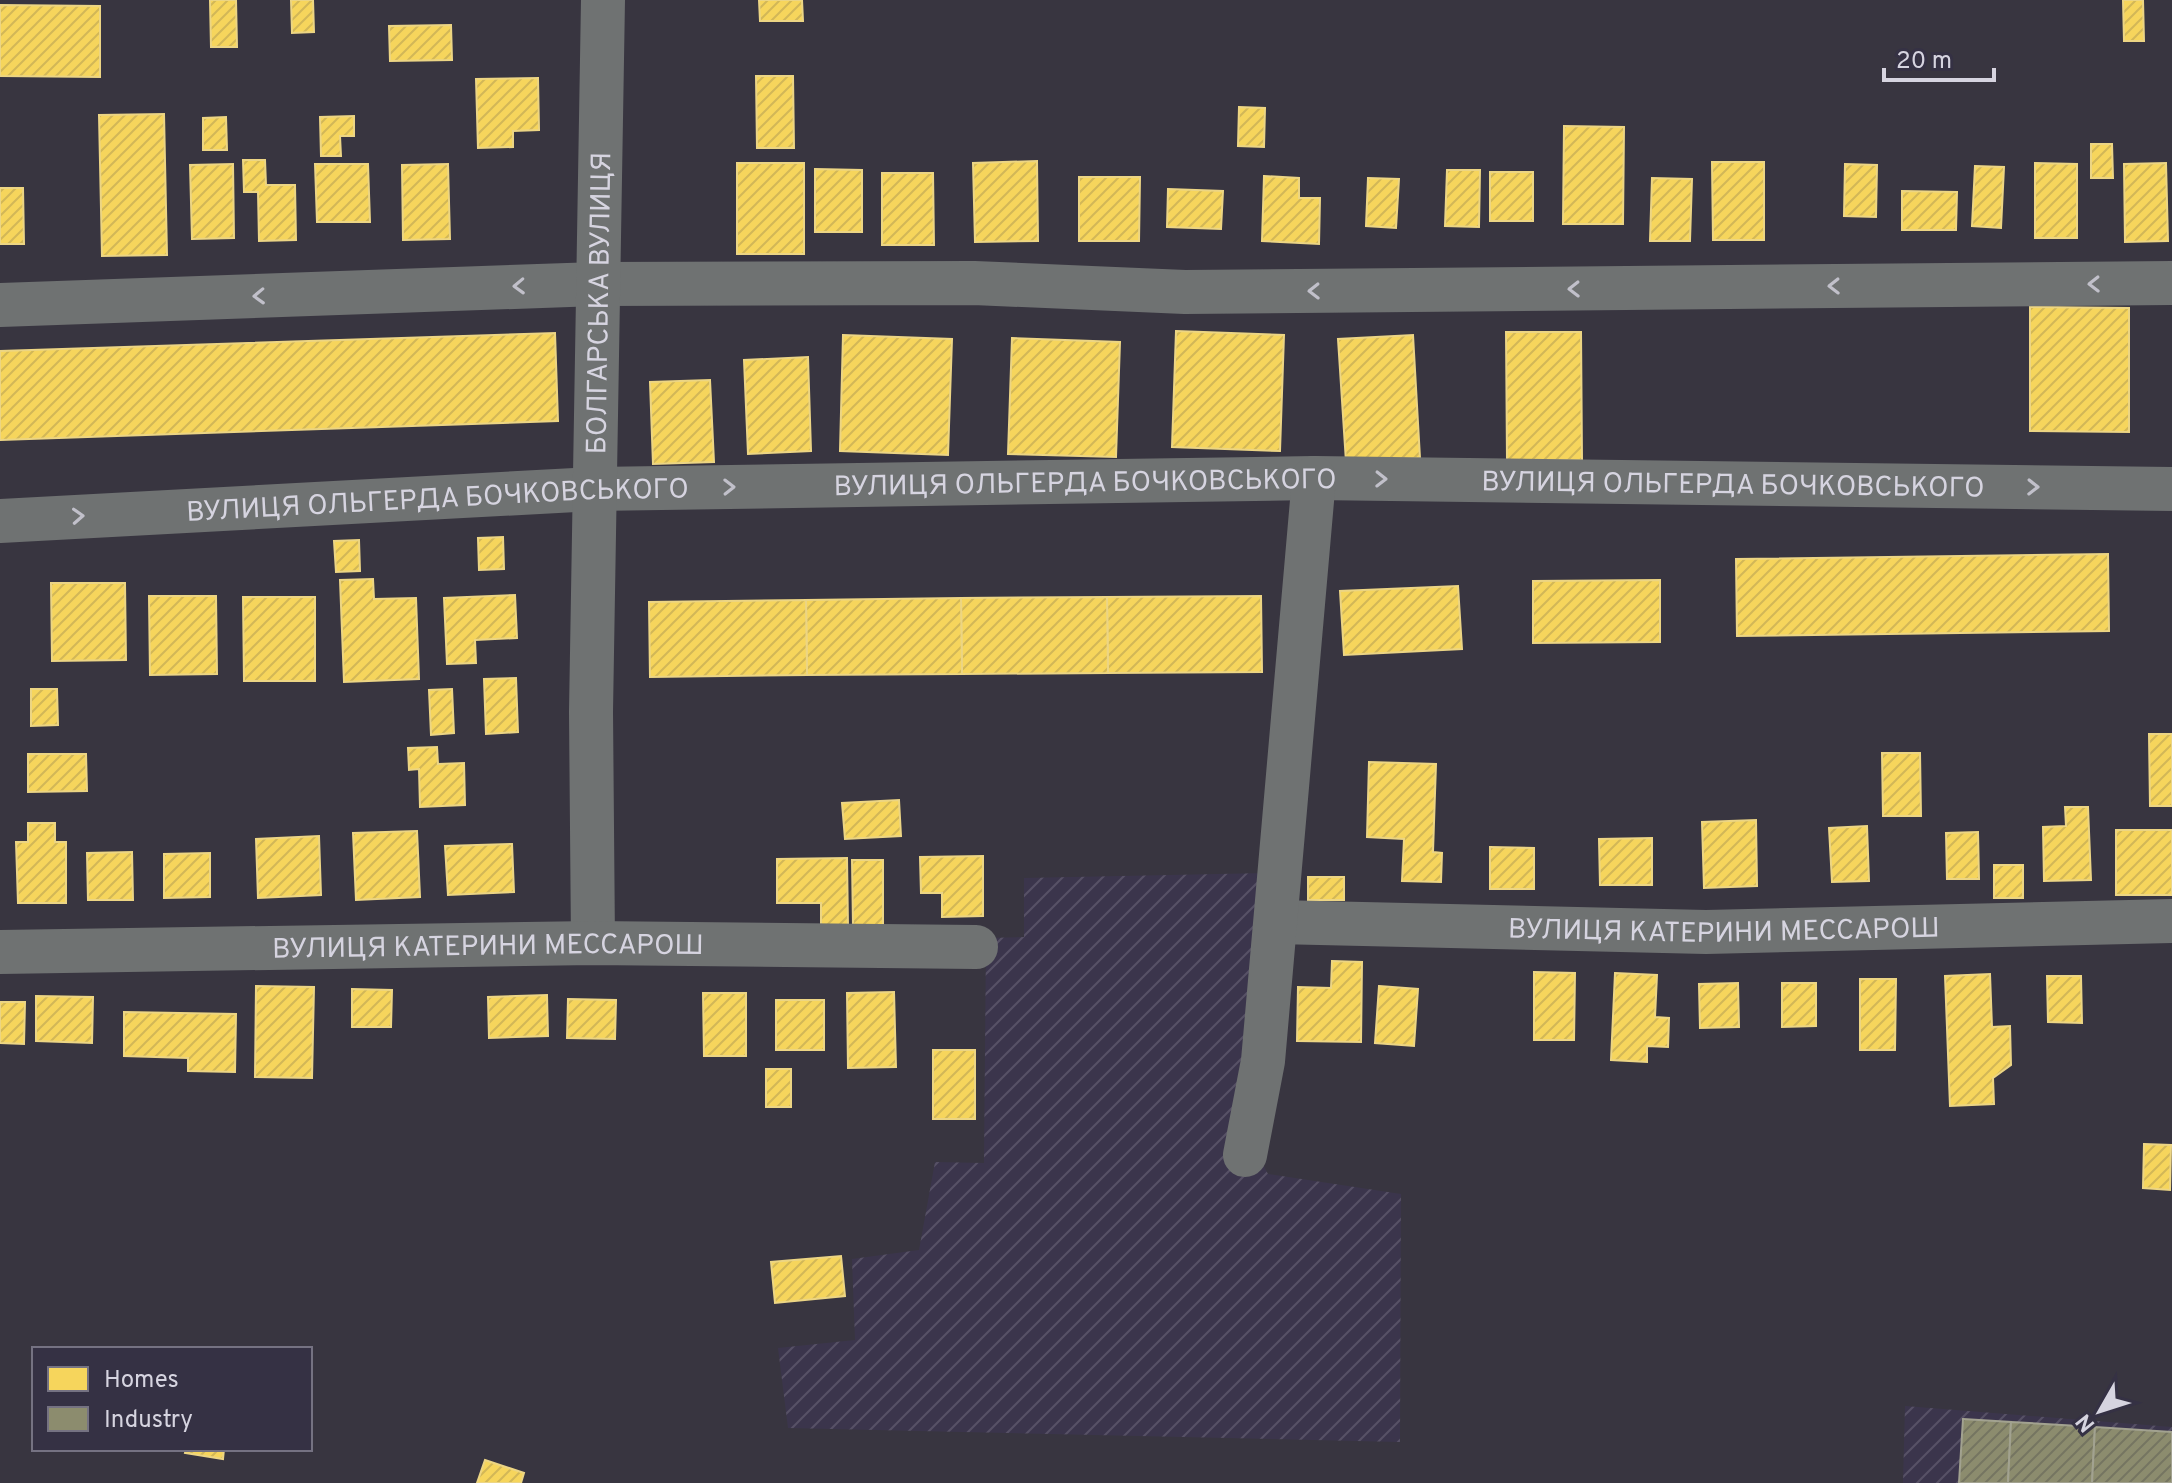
<svg xmlns="http://www.w3.org/2000/svg" width="2172" height="1483" viewBox="0 0 2172 1483" font-family="Overpass,sans-serif">
<style>
.industrial{fill:url(#industrial-furrows)}
.homes{fill:url(#homes-hatch);stroke:#ecd584;stroke-width:2}
.industry{fill:url(#industry-hatch);stroke:#a2a290;stroke-width:2}
.lines{fill:none;stroke-linecap:round;stroke-linejoin:round}
.minor{stroke:#6f7272;stroke-width:44}
.oneway{stroke:#c1c0ca}
.labels{text-anchor:middle;stroke-width:8;stroke-linejoin:round;paint-order:stroke}
.street-label{font-size:28px;fill:#d6d4e0;stroke:#353144}
</style>
<defs>
<pattern id="industrial-furrows" width="10" height="10" patternUnits="userSpaceOnUse" patternTransform="scale(2)"><rect width="10" height="10" fill="#3b354c"/><path d="M-1 1l2-2M0 10L10 0M9 11l2-2" fill="none" stroke="#575166"/></pattern>
<pattern id="homes-hatch" width="6" height="6" patternUnits="userSpaceOnUse" patternTransform="scale(2)"><rect width="6" height="6" fill="#f6d55c"/><path d="M-1 1l2-2M0 6l6-6M5 7l2-2" fill="none" stroke="#d2b757"/></pattern>
<pattern id="industry-hatch" width="6" height="6" patternUnits="userSpaceOnUse" patternTransform="scale(2)"><rect width="6" height="6" fill="#8c8c6e"/><path d="M-1 1l2-2M0 6l6-6M5 7l2-2" fill="none" stroke="#757561"/></pattern>
</defs>
<rect width="100%" height="100%" fill="#383540"/>
<g class="industrial">
<polygon points="1268,873 1243,1127 1268,1174 1401,1194 1400,1442 788,1428 778,1348 855,1340 852,1259 919,1250 935,1162 984,1163 986,938 1024,937 1024,878"/>
<polygon points="1905,1406 2172,1427 2172,1483 1903,1483"/>
</g>
<g class="homes">
<polygon points="210,0 236,0 237,47 211,47"/>
<polygon points="291,0 313,0 314,32 292,33"/>
<polygon points="759,0 802,0 803,21 760,21"/>
<polygon points="2123,0 2143,0 2144,41 2124,41"/>
<polygon points="0,5 100,6 100,77 0,76"/>
<polygon points="451,25 452,60 390,61 389,26"/>
<polygon points="756,76 793,76 794,148 757,148"/>
<polygon points="538,78 539,130 513,131 513,147 478,148 476,79"/>
<polygon points="1239,107 1265,108 1264,147 1238,146"/>
<polygon points="164,114 167,255 102,256 99,115"/>
<polygon points="354,116 354,136 340,136 341,156 321,156 320,117"/>
<polygon points="226,117 227,150 203,150 203,118"/>
<polygon points="1564,126 1624,127 1623,224 1563,224"/>
<polygon points="2091,144 2112,144 2113,178 2091,178"/>
<polygon points="243,160 265,160 266,185 295,185 296,240 259,241 258,192 244,192"/>
<polygon points="1037,161 1038,241 975,242 973,163"/>
<polygon points="1712,162 1764,162 1764,240 1713,240"/>
<rect x="737" y="163" width="67" height="91"/>
<polygon points="2035,163 2077,164 2077,238 2035,238"/>
<polygon points="2166,163 2168,241 2125,242 2124,164"/>
<polygon points="233,164 234,238 192,239 190,165"/>
<polygon points="315,164 368,164 370,222 317,222"/>
<polygon points="448,164 450,239 403,240 402,165"/>
<polygon points="1845,164 1877,165 1876,217 1844,216"/>
<polygon points="1975,166 2004,167 2001,228 1972,226"/>
<polygon points="815,169 862,170 862,232 815,232"/>
<polygon points="1447,170 1480,170 1479,227 1445,226"/>
<rect x="1490" y="172" width="43" height="49"/>
<polygon points="882,173 933,173 934,245 882,245"/>
<polygon points="1264,176 1299,178 1299,198 1320,198 1319,244 1262,241"/>
<polygon points="1079,177 1140,177 1139,241 1079,241"/>
<polygon points="1368,178 1399,179 1396,228 1366,226"/>
<polygon points="1652,178 1692,179 1690,241 1650,241"/>
<polygon points="0,188 23,188 24,244 0,244"/>
<polygon points="1168,189 1223,191 1221,229 1167,227"/>
<polygon points="1902,191 1957,192 1956,230 1902,230"/>
<polygon points="2030,307 2129,308 2129,432 2030,431"/>
<polygon points="1176,331 1284,335 1280,451 1172,447"/>
<polygon points="1506,332 1581,332 1582,460 1507,461"/>
<polygon points="555,333 558,421 0,440 0,351"/>
<polygon points="843,335 952,339 948,455 840,451"/>
<polygon points="1413,335 1420,458 1346,462 1338,339"/>
<polygon points="1012,338 1120,342 1116,457 1008,454"/>
<polygon points="808,357 811,451 748,454 744,360"/>
<polygon points="710,380 714,462 653,464 650,382"/>
<polygon points="503,537 504,569 479,570 478,538"/>
<polygon points="359,540 360,571 336,572 334,541"/>
<polygon points="2108,554 2109,631 1737,636 1736,559"/>
<polygon points="373,579 374,599 416,598 419,679 344,682 340,580"/>
<polygon points="1660,580 1660,642 1533,643 1533,581"/>
<polygon points="51,583 125,583 126,660 52,661"/>
<polygon points="1458,586 1462,649 1344,655 1340,591"/>
<polygon points="515,595 517,638 475,640 476,663 447,664 444,598"/>
<polygon points="149,596 216,596 217,674 150,675"/>
<polygon points="1261,596 1262,672 1108,673 1107,597"/>
<polygon points="243,597 315,597 315,681 244,681"/>
<polygon points="1107,597 1108,673 962,674 961,598"/>
<polygon points="961,598 962,674 807,675 806,600"/>
<polygon points="806,600 807,675 650,677 649,602"/>
<polygon points="516,678 518,732 486,734 484,679"/>
<polygon points="31,689 57,689 58,725 31,726"/>
<polygon points="452,689 454,733 431,735 429,690"/>
<polygon points="2149,734 2172,734 2172,806 2150,806"/>
<polygon points="437,747 438,764 464,763 465,805 420,807 419,769 409,770 408,748"/>
<polygon points="1882,753 1920,753 1921,816 1883,816"/>
<polygon points="28,754 86,754 87,791 28,792"/>
<polygon points="1369,762 1436,764 1433,852 1442,853 1441,882 1402,881 1404,839 1367,837"/>
<polygon points="899,800 901,836 845,839 842,803"/>
<polygon points="2065,807 2088,807 2091,880 2044,881 2043,827 2066,826"/>
<polygon points="1756,820 1757,886 1704,888 1702,822"/>
<polygon points="28,823 55,823 55,842 66,842 66,903 18,903 16,842 28,842"/>
<polygon points="1867,826 1869,881 1832,882 1829,828"/>
<rect x="2116" y="830" width="56" height="65"/>
<polygon points="417,831 420,897 356,900 353,833"/>
<polygon points="1978,832 1979,879 1947,879 1946,833"/>
<polygon points="319,836 321,895 258,898 256,839"/>
<polygon points="1652,838 1652,885 1600,885 1599,839"/>
<polygon points="512,844 514,892 448,895 445,846"/>
<polygon points="1490,847 1534,848 1534,889 1490,889"/>
<polygon points="132,852 133,900 88,900 87,853"/>
<polygon points="210,853 210,897 164,898 164,854"/>
<polygon points="983,856 983,916 942,917 942,893 921,893 920,857"/>
<polygon points="847,858 848,927 821,927 821,903 777,903 777,859"/>
<polygon points="852,860 883,860 883,925 853,925"/>
<rect x="1994" y="865" width="29" height="33"/>
<rect x="1308" y="877" width="36" height="23"/>
<polygon points="1332,961 1362,962 1361,1042 1297,1041 1298,987 1331,988"/>
<polygon points="1534,972 1575,973 1574,1040 1534,1040"/>
<polygon points="1615,973 1657,975 1655,1017 1669,1018 1668,1047 1647,1046 1647,1062 1611,1060"/>
<polygon points="1990,974 1992,1027 2010,1026 2011,1065 1993,1078 1994,1104 1950,1106 1945,976"/>
<polygon points="2047,976 2081,976 2082,1023 2048,1022"/>
<polygon points="1860,979 1896,979 1895,1050 1860,1050"/>
<polygon points="1738,983 1739,1027 1700,1028 1699,984"/>
<polygon points="1782,983 1816,983 1816,1026 1782,1027"/>
<polygon points="256,986 314,987 312,1078 255,1077"/>
<polygon points="1379,986 1418,989 1414,1046 1375,1043"/>
<polygon points="352,989 392,990 391,1027 352,1027"/>
<polygon points="894,992 896,1067 848,1068 847,993"/>
<polygon points="703,993 746,993 746,1056 704,1056"/>
<polygon points="547,995 548,1036 489,1038 488,997"/>
<polygon points="36,996 93,997 92,1043 36,1041"/>
<polygon points="568,999 616,1000 615,1039 567,1038"/>
<rect x="776" y="1000" width="48" height="50"/>
<polygon points="0,1002 25,1002 24,1044 0,1043"/>
<polygon points="124,1012 236,1014 235,1072 188,1071 188,1058 124,1056"/>
<rect x="933" y="1050" width="42" height="69"/>
<rect x="766" y="1069" width="25" height="38"/>
<polygon points="2144,1144 2171,1145 2170,1190 2143,1188"/>
<polygon points="841,1256 845,1296 775,1303 771,1262"/>
<polygon points="186,1449 224,1449 223,1459 185,1453"/>
<polygon points="485,1460 524,1473 521,1483 477,1483"/>
</g>
<g class="industry">
<polygon points="1963,1419 2011,1422 2008,1483 1959,1483"/>
<polygon points="2011,1422 2095,1427 2092,1483 2008,1483"/>
<polygon points="2095,1427 2172,1432 2172,1483 2092,1483"/>
</g>
<g class="lines">
<g class="minor">
<polyline points="0,305 597,284 974,283 1185,292 2172,283"/>
<path id="s1" d="M0,521L594,489L1314,478L2172,489"/>
<path id="s2" d="M1276,922L1706,932L2172,921"/>
<path id="s3" d="M593,943L591,712L603,0"/>
<path id="s4" d="M0,952L593,943L976,947"/>
<polyline points="1245,1155 1263,1061 1314,478"/>
</g>
</g>
<defs><path id="oneway-chevron" d="M-2-3.5L2.5 0L-2 3.5" fill="none" stroke-width="1.6" stroke-linecap="round" stroke-linejoin="round" transform="scale(2)"/></defs>
<g class="oneway">
<use href="#oneway-chevron" transform="translate(2094 284) rotate(179)"/>
<use href="#oneway-chevron" transform="translate(519 286) rotate(178)"/>
<use href="#oneway-chevron" transform="translate(1834 286) rotate(179)"/>
<use href="#oneway-chevron" transform="translate(1574 289) rotate(179)"/>
<use href="#oneway-chevron" transform="translate(1314 291) rotate(179)"/>
<use href="#oneway-chevron" transform="translate(259 296) rotate(178)"/>
<use href="#oneway-chevron" transform="translate(1381 479) rotate(1)"/>
<use href="#oneway-chevron" transform="translate(729 487) rotate(-1)"/>
<use href="#oneway-chevron" transform="translate(2033 487) rotate(1)"/>
<use href="#oneway-chevron" transform="translate(78 516) rotate(-3)"/>
</g>
<g class="labels">
<g class="street-label">
<text dy="10" stroke="none"><textPath href="#s3" startOffset="640">БОЛГАРСЬКА ВУЛИЦЯ</textPath></text>
<text dy="10" stroke="none"><textPath href="#s1" startOffset="1086">ВУЛИЦЯ ОЛЬГЕРДА БОЧКОВСЬКОГО</textPath></text>
<text dy="10" stroke="none"><textPath href="#s1" startOffset="1734">ВУЛИЦЯ ОЛЬГЕРДА БОЧКОВСЬКОГО</textPath></text>
<text dy="10" stroke="none"><textPath href="#s1" startOffset="438">ВУЛИЦЯ ОЛЬГЕРДА БОЧКОВСЬКОГО</textPath></text>
<text dy="10" stroke="none"><textPath href="#s2" startOffset="448">ВУЛИЦЯ КАТЕРИНИ МЕССАРОШ</textPath></text>
<text dy="10" stroke="none"><textPath href="#s4" startOffset="488">ВУЛИЦЯ КАТЕРИНИ МЕССАРОШ</textPath></text>
</g>
</g>
<rect x="32" y="1347" width="280" height="104" fill="#353144" stroke="#757282" stroke-width="2"/>
<rect x="48" y="1367" width="40" height="24" fill="#f6d55c" stroke="#757282" stroke-width="2"/>
<text x="104" y="1387" font-size="24" fill="#d6d4e0">Homes</text>
<rect x="48" y="1407" width="40" height="24" fill="#8c8c6e" stroke="#757282" stroke-width="2"/>
<text x="104" y="1427" font-size="24" fill="#d6d4e0">Industry</text>
<g transform="translate(2100 1411) rotate(231)" stroke="#353144" stroke-width="6" paint-order="stroke">
<path d="M0-6L14 30L0 20L-14 30Z" fill="#d6d4e0"/>
<text y="-12" font-size="22" font-weight="bold" text-anchor="middle" fill="#d6d4e0">N</text>
</g>
<path d="M1884 68v12h110v-12" fill="none" stroke="#d6d4e0" stroke-width="4"/>
<text x="1896" y="68" font-size="24" fill="#d6d4e0" stroke="#353144" stroke-width="6" paint-order="stroke">20 m</text>
</svg>
